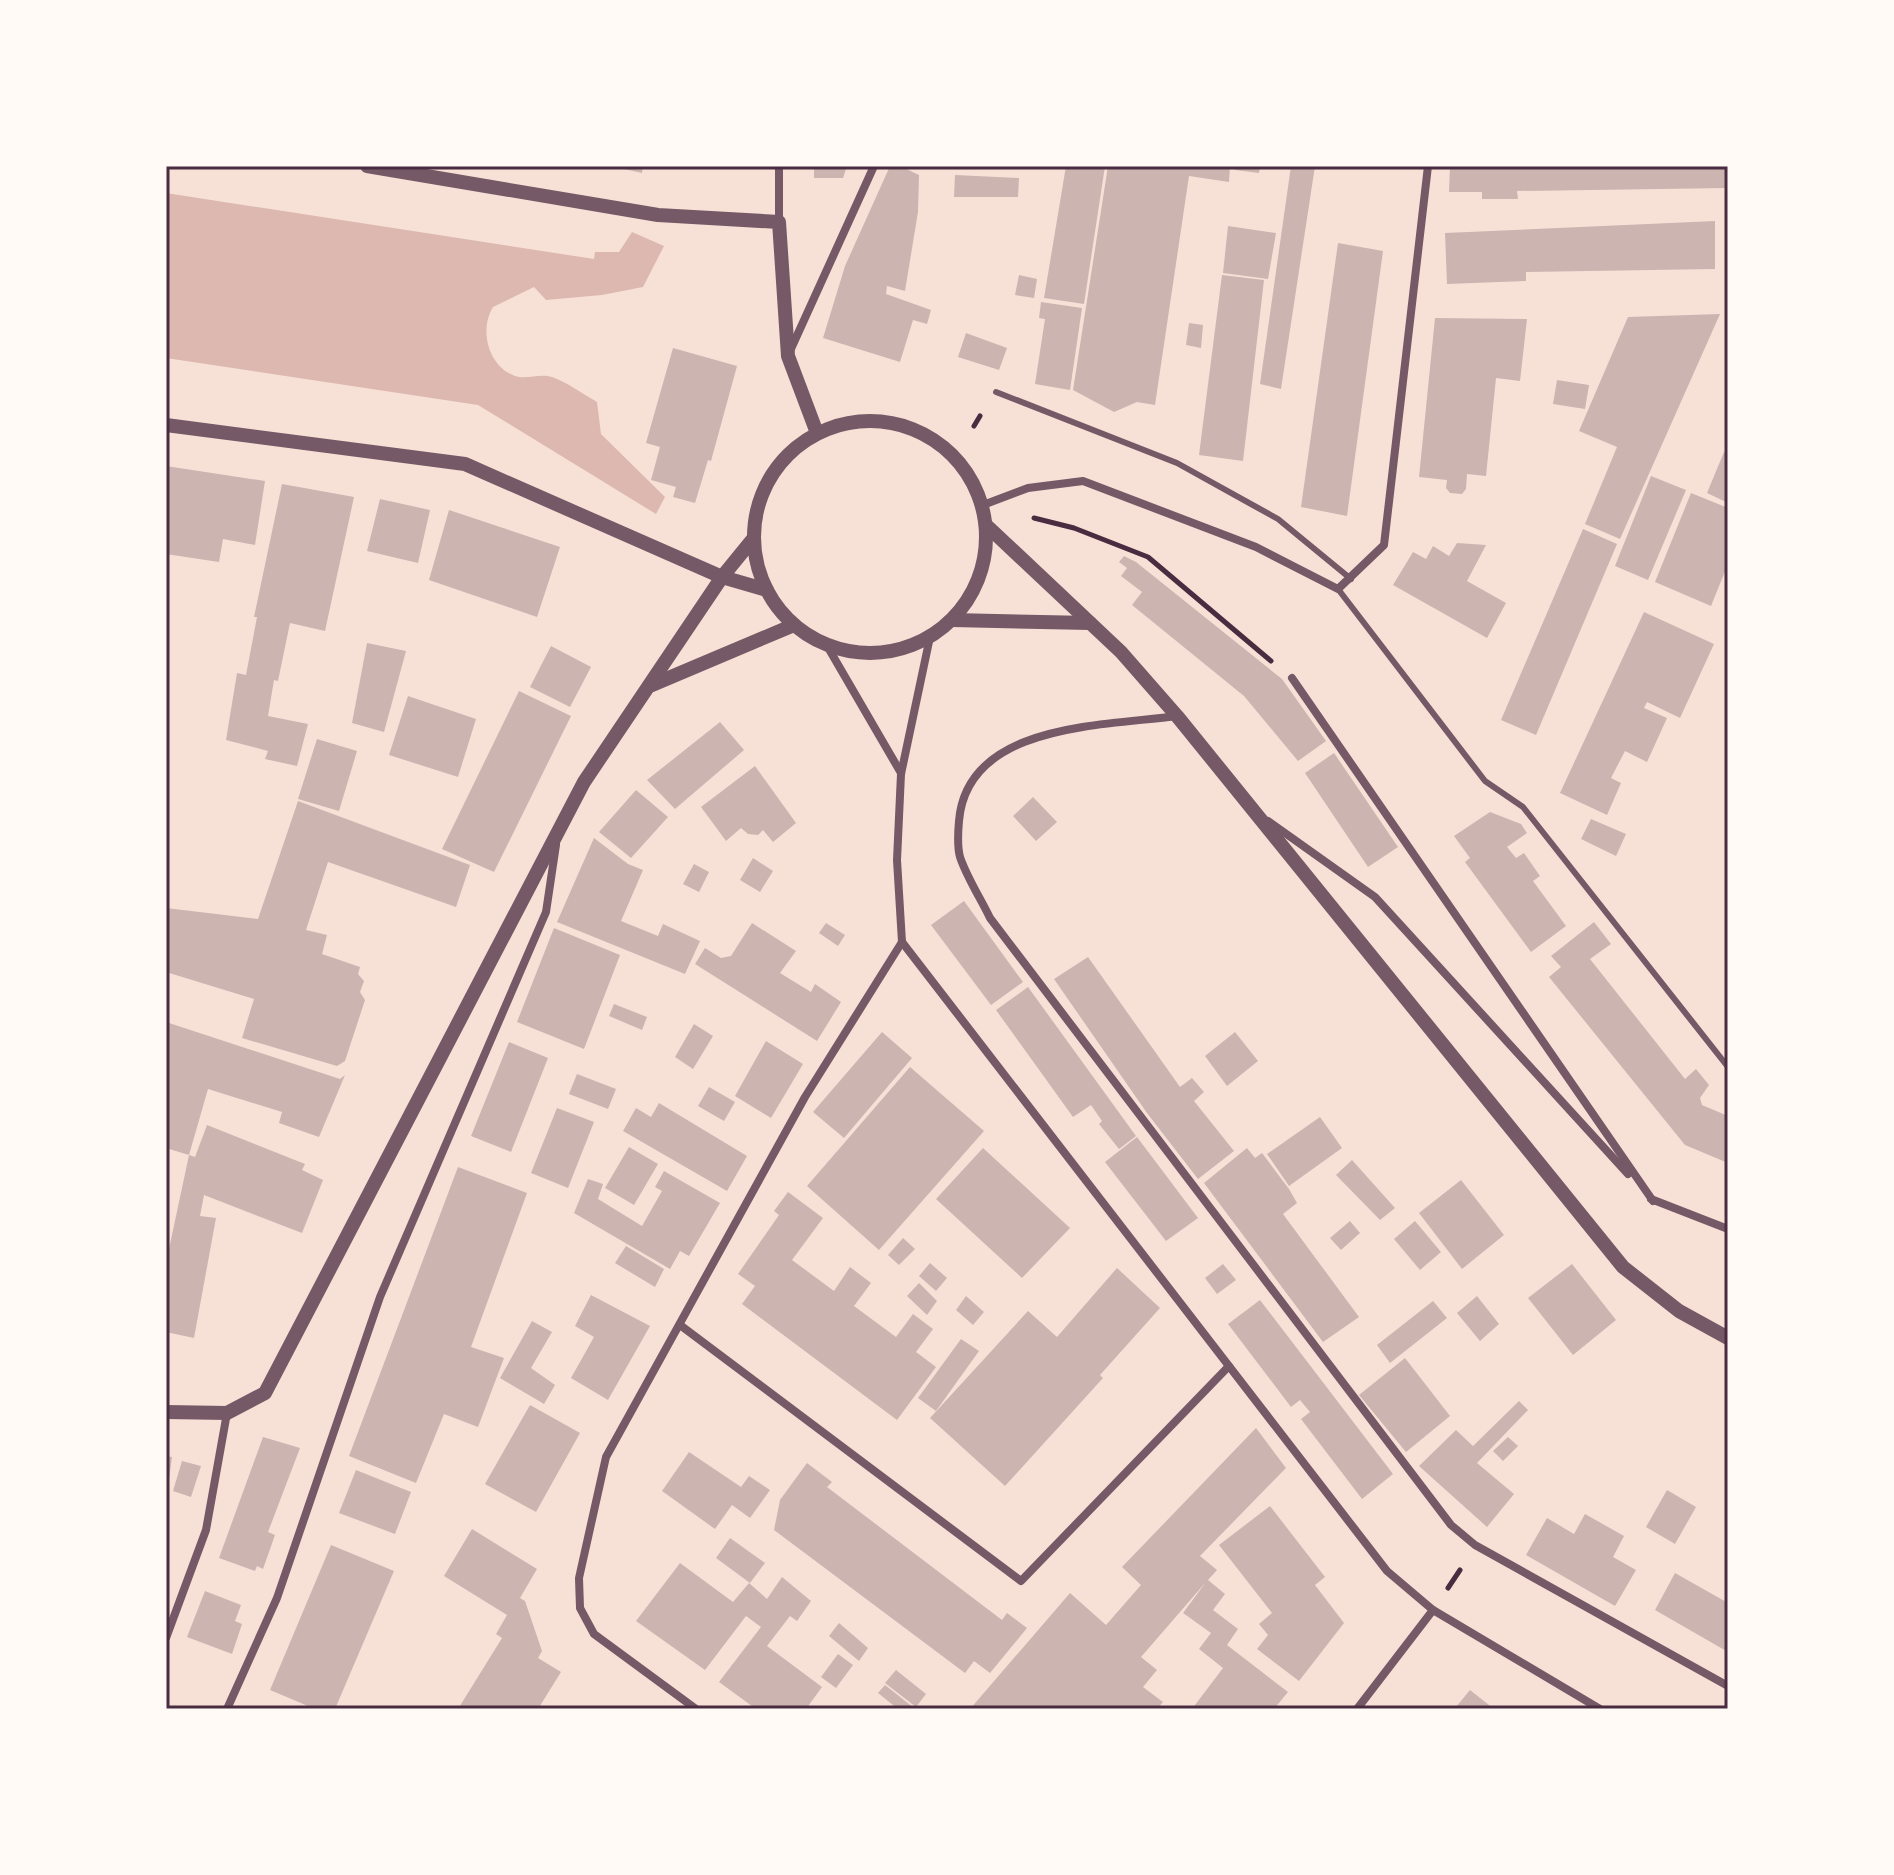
<svg xmlns="http://www.w3.org/2000/svg" width="1894" height="1875" viewBox="0 0 1894 1875" font-family="'Archivo Narrow',sans-serif">
<style>
.water{fill:#dcb8b0}
.building{fill:#ccb4b1}
.lines{fill:none;stroke-linecap:round;stroke-linejoin:round}
.path{stroke:#4a2c40;stroke-width:5}
.service{stroke:#755966;stroke-width:6}
.minor{stroke:#755966;stroke-width:8}
.tertiary{stroke:#755966;stroke-width:14}
.neatline{fill:none;stroke:#4a2c40;stroke-width:3}
</style>
<rect width="100%" height="100%" fill="#f7e1d7"/>
<path class="water" d="M166,193L594,259L595,252H619L632,232L664,246L643,287L602,295L546,300L534,287L493,307C479,330 488,366 515,376C526,380 540,373 552,377C567,382 583,394 597,402L601,434L665,497L656,514L478,405L166,358Z"/>
<g class="building">
<polygon points="610,166 643,166 642,173"/>
<polygon points="814,166 847,166 843,178 814,178"/>
<polygon points="890,166 900,166 919,175 918,212 905,291 887,286 886,294 931,310 927,324 913,320 900,362 823,338 845,266"/>
<polygon points="1066,166 1105,166 1084,304 1044,298"/>
<polygon points="1108,166 1230,166 1229,182 1189,176 1155,405 1137,402 1114,412 1073,390"/>
<polygon points="1235,166 1260,166 1259,173 1235,170"/>
<polygon points="1291,166 1315,166 1281,389 1260,384"/>
<polygon points="1450,166 1728,166 1728,188 1517,191 1518,199 1482,199 1482,192 1449,192"/>
<polygon points="955,175 1019,178 1018,197 954,197"/>
<polygon points="1715,221 1715,269 1526,272 1526,281 1447,284 1445,233"/>
<polygon points="1228,226 1276,233 1268,279 1223,273"/>
<polygon points="1338,243 1383,251 1347,516 1301,507"/>
<polygon points="1019,275 1037,279 1034,298 1015,295"/>
<polygon points="1222,275 1264,280 1243,461 1199,455"/>
<polygon points="1041,302 1082,308 1070,390 1035,384 1045,319 1039,318"/>
<polygon points="1720,314 1620,539 1585,524 1617,447 1579,431 1628,317"/>
<polygon points="1435,318 1527,319 1520,381 1496,378 1486,476 1467,474 1466,489 1462,494 1450,493 1446,488 1447,480 1419,477"/>
<polygon points="1189,323 1203,325 1201,348 1186,345"/>
<polygon points="966,333 1007,348 999,370 958,357"/>
<polygon points="673,348 737,366 711,461 708,460 695,503 673,497 676,487 651,480 660,447 646,443"/>
<polygon points="1557,380 1589,385 1585,409 1553,404"/>
<polygon points="1724,452 1728,454 1728,503 1707,493"/>
<polygon points="166,466 265,481 255,545 223,539 219,562 166,554"/>
<polygon points="1651,476 1686,490 1648,580 1615,566"/>
<polygon points="282,484 354,497 325,631 290,623 278,681 274,680 268,716 308,724 297,766 265,759 268,751 226,740 237,673 246,675 257,617 254,617"/>
<polygon points="1691,493 1728,508 1728,564 1711,606 1655,582"/>
<polygon points="380,499 430,510 418,563 367,551"/>
<polygon points="449,510 560,547 537,617 429,580"/>
<polygon points="1583,529 1617,544 1536,735 1501,720"/>
<polygon points="1457,543 1486,545 1467,581 1506,603 1487,638 1393,585 1413,552 1426,559 1433,546 1449,556"/>
<polygon points="1124,556 1136,562 1282,679 1326,741 1298,761 1244,696 1132,605 1142,592 1121,576 1127,568 1119,562"/>
<polygon points="1644,612 1714,644 1680,718 1647,702 1644,708 1667,718 1647,762 1625,751 1611,778 1621,783 1607,815 1560,793"/>
<polygon points="367,643 406,651 384,732 352,723"/>
<polygon points="551,646 591,667 570,707 530,687"/>
<polygon points="519,691 571,716 494,872 442,849"/>
<polygon points="408,696 476,719 458,777 389,755"/>
<polygon points="720,722 744,750 675,809 647,780"/>
<polygon points="317,739 357,751 339,811 298,799"/>
<polygon points="1334,753 1398,847 1368,867 1305,773"/>
<polygon points="755,766 796,823 773,842 763,830 758,835 748,834 741,828 726,841 701,807"/>
<polygon points="636,790 668,817 631,858 599,832"/>
<polygon points="1033,797 1057,822 1036,841 1013,816"/>
<polygon points="298,801 470,865 456,907 328,862 306,930 327,935 322,954 360,967 358,974 364,981 360,992 365,1000 345,1061 337,1066 242,1038 254,999 166,972 166,908 258,919"/>
<polygon points="1490,812 1521,824 1527,833 1507,847 1516,858 1524,853 1540,876 1533,881 1566,926 1531,952 1465,862 1470,858 1454,836"/>
<polygon points="1591,819 1626,834 1616,856 1581,839"/>
<polygon points="594,838 628,864 643,870 621,921 658,936 663,924 700,941 685,974 557,922"/>
<polygon points="753,858 773,871 760,892 740,880"/>
<polygon points="694,864 709,872 699,892 683,884"/>
<polygon points="964,901 1023,982 991,1005 931,925"/>
<polygon points="1594,922 1611,944 1590,959 1685,1079 1696,1069 1709,1085 1700,1098 1702,1105 1728,1116 1728,1163 1685,1145 1549,977 1561,967 1551,956"/>
<polygon points="752,923 796,951 780,973 811,992 815,984 841,1002 817,1041 695,964 705,948 721,958 731,956"/>
<polygon points="826,923 845,935 838,946 819,933"/>
<polygon points="554,928 620,955 584,1049 517,1022"/>
<polygon points="1088,957 1180,1087 1192,1078 1204,1092 1194,1101 1234,1151 1198,1179 1147,1113 1054,979"/>
<polygon points="1028,987 1136,1136 1119,1149 1099,1124 1102,1121 1091,1105 1073,1117 996,1010"/>
<polygon points="614,1004 647,1017 642,1030 609,1016"/>
<polygon points="166,1022 340,1079 345,1075 319,1137 279,1123 282,1112 208,1089 189,1155 195,1157 207,1125 305,1164 302,1170 323,1180 302,1233 204,1195 200,1216 216,1218 194,1338 166,1332 166,1263 189,1155 166,1148"/>
<polygon points="694,1024 713,1036 693,1069 675,1057"/>
<polygon points="882,1032 912,1058 844,1138 813,1112"/>
<polygon points="1235,1032 1258,1061 1227,1086 1205,1056"/>
<polygon points="766,1041 803,1064 771,1118 735,1096"/>
<polygon points="509,1042 548,1058 511,1152 471,1136"/>
<polygon points="910,1067 984,1131 879,1250 807,1186"/>
<polygon points="577,1074 616,1089 608,1109 569,1094"/>
<polygon points="709,1087 735,1102 724,1121 698,1106"/>
<polygon points="659,1103 747,1156 727,1191 623,1131 636,1108 651,1117"/>
<polygon points="557,1108 594,1122 568,1188 531,1173"/>
<polygon points="1320,1117 1342,1148 1289,1186 1267,1154"/>
<polygon points="1137,1137 1198,1218 1166,1241 1105,1162"/>
<polygon points="629,1147 658,1164 634,1205 605,1188"/>
<polygon points="983,1148 1070,1228 1022,1278 936,1199"/>
<polygon points="1247,1148 1255,1158 1262,1153 1289,1189 1297,1203 1283,1214 1359,1317 1323,1342 1204,1183"/>
<polygon points="1352,1160 1395,1208 1380,1220 1336,1175"/>
<polygon points="458,1167 527,1193 471,1347 504,1358 478,1427 444,1414 416,1483 349,1456"/>
<polygon points="664,1171 720,1203 689,1256 680,1251 670,1269 574,1213 588,1179 603,1184 598,1199 642,1226 662,1191 655,1187"/>
<polygon points="1461,1180 1504,1235 1462,1269 1419,1213"/>
<polygon points="788,1192 823,1218 792,1260 834,1291 850,1267 871,1283 854,1306 896,1337 913,1314 933,1329 916,1352 936,1367 897,1420 742,1304 755,1286 738,1274 779,1215 774,1211"/>
<polygon points="1350,1221 1360,1233 1341,1250 1330,1238"/>
<polygon points="1415,1221 1441,1252 1420,1270 1394,1239"/>
<polygon points="903,1238 915,1249 899,1265 888,1255"/>
<polygon points="626,1246 664,1269 655,1287 615,1263"/>
<polygon points="930,1263 947,1278 936,1291 919,1276"/>
<polygon points="1223,1264 1236,1280 1217,1294 1205,1278"/>
<polygon points="1572,1264 1616,1320 1573,1355 1528,1298"/>
<polygon points="1117,1268 1160,1308 1100,1375 1103,1378 1005,1486 930,1418 1028,1311 1057,1337"/>
<polygon points="919,1283 937,1301 927,1315 907,1296"/>
<polygon points="591,1295 650,1326 608,1400 571,1378 594,1337 575,1326"/>
<polygon points="966,1296 984,1312 973,1325 956,1310"/>
<polygon points="1477,1296 1499,1324 1480,1341 1457,1313"/>
<polygon points="1260,1300 1393,1474 1362,1499 1301,1419 1310,1412 1300,1400 1291,1407 1228,1324"/>
<polygon points="1433,1301 1447,1318 1390,1363 1377,1345"/>
<polygon points="532,1321 552,1332 531,1368 555,1385 544,1404 500,1378"/>
<polygon points="961,1339 979,1351 936,1411 918,1398"/>
<polygon points="1405,1358 1450,1416 1406,1452 1359,1395"/>
<polygon points="1519,1401 1528,1410 1477,1463 1514,1494 1487,1527 1419,1466 1456,1430 1473,1446"/>
<polygon points="530,1405 580,1433 536,1512 485,1484"/>
<polygon points="1256,1428 1286,1468 1200,1556 1217,1570 1208,1580 1225,1594 1213,1610 1238,1629 1227,1645 1288,1692 1274,1709 1192,1709 1223,1668 1199,1649 1211,1633 1183,1613 1206,1582 1141,1657 1157,1670 1143,1687 1163,1702 1157,1709 970,1709 1070,1593 1106,1625 1141,1585 1122,1567"/>
<polygon points="263,1437 300,1448 268,1532 275,1535 263,1569 257,1566 255,1571 219,1558"/>
<polygon points="1508,1437 1518,1446 1503,1461 1493,1451"/>
<polygon points="689,1452 741,1487 749,1476 770,1490 750,1518 732,1505 715,1529 662,1491"/>
<polygon points="166,1456 172,1457 168,1486 166,1486"/>
<polygon points="182,1461 201,1466 191,1497 173,1491"/>
<polygon points="807,1463 832,1482 827,1487 1002,1620 1007,1613 1027,1628 990,1673 974,1661 965,1673 774,1530 780,1500"/>
<polygon points="356,1470 411,1492 395,1534 339,1513"/>
<polygon points="1667,1490 1696,1507 1675,1544 1646,1527"/>
<polygon points="1270,1506 1325,1577 1315,1585 1344,1623 1299,1681 1257,1649 1268,1635 1259,1624 1272,1613 1219,1545"/>
<polygon points="1585,1514 1624,1536 1613,1557 1636,1570 1615,1606 1526,1555 1547,1518 1574,1534"/>
<polygon points="472,1529 537,1569 520,1598 525,1601 542,1651 538,1658 561,1672 538,1709 458,1709 502,1638 496,1634 507,1615 444,1576"/>
<polygon points="730,1538 765,1563 750,1583 716,1558"/>
<polygon points="331,1545 394,1571 335,1709 315,1709 270,1690"/>
<polygon points="680,1563 733,1602 749,1583 767,1599 782,1577 811,1601 797,1621 790,1616 767,1646 822,1687 806,1709 756,1709 719,1682 761,1627 746,1616 705,1670 636,1621"/>
<polygon points="1675,1573 1728,1603 1728,1652 1655,1610"/>
<polygon points="205,1591 241,1605 235,1621 242,1624 232,1654 187,1637"/>
<polygon points="839,1623 868,1648 859,1661 829,1636"/>
<polygon points="838,1654 853,1665 836,1688 821,1677"/>
<polygon points="896,1670 926,1694 916,1707 885,1683"/>
<polygon points="885,1685 899,1696 915,1709 898,1709 878,1693"/>
<polygon points="1470,1690 1494,1709 1456,1707"/>
</g>
<g class="lines">
<g class="path">
<polyline points="974,426 980,416"/>
<polyline points="1034,518 1074,528 1148,557 1271,661"/>
<polyline points="1448,1588 1460,1570"/>
</g>
<g class="service">
<polyline points="996,392 1177,463 1278,519 1351,579"/>
<polyline points="1338,589 1485,781 1523,807 1728,1067"/>
</g>
<g class="minor">
<polyline points="779,166 779,222"/>
<polyline points="790,351 874,166"/>
<polyline points="983,505 1028,488 1083,481 1256,547 1338,589 1384,545 1428,166"/>
<polyline points="826,644 901,773"/>
<polyline points="1292,678 1653,1201"/>
<path d="M1177,716C1104,726 967,723 959,821C958,832 957,846 960,857C967,878 981,899 990,918L1451,1525L1475,1545L1728,1686"/>
<polyline points="1268,821 1375,897 1628,1174"/>
<polyline points="902,942 1387,1571 1433,1610 1600,1709"/>
<polyline points="902,942 897,860 901,774 930,637"/>
<polyline points="1651,1199 1728,1229"/>
<polyline points="680,1325 1021,1581 1229,1366"/>
<polyline points="166,1638 206,1530 227,1413"/>
<polyline points="227,1709 277,1598 380,1297 546,912 556,845"/>
<polyline points="696,1709 594,1634 580,1608 579,1578 606,1457 805,1097 902,942"/>
<polyline points="1357,1709 1433,1610"/>
</g>
<g class="tertiary">
<polyline points="367,166 658,215 779,222 788,356 817,433"/>
<circle cx="870" cy="537" r="116"/>
<polyline points="166,425 465,464 722,577 767,590"/>
<polyline points="986,525 1121,652 1177,716 1623,1267 1679,1311 1728,1338"/>
<polyline points="952,620 1090,623"/>
<polyline points="652,685 794,625"/>
<polyline points="166,1412 227,1413 265,1393 584,782 722,577 753,539"/>
</g>
</g>
<rect width="1894" height="1875" fill="none" stroke="#fffaf5" stroke-width="336"/>
<rect x="168" y="168" width="1558" height="1539" class="neatline"/>
</svg>
